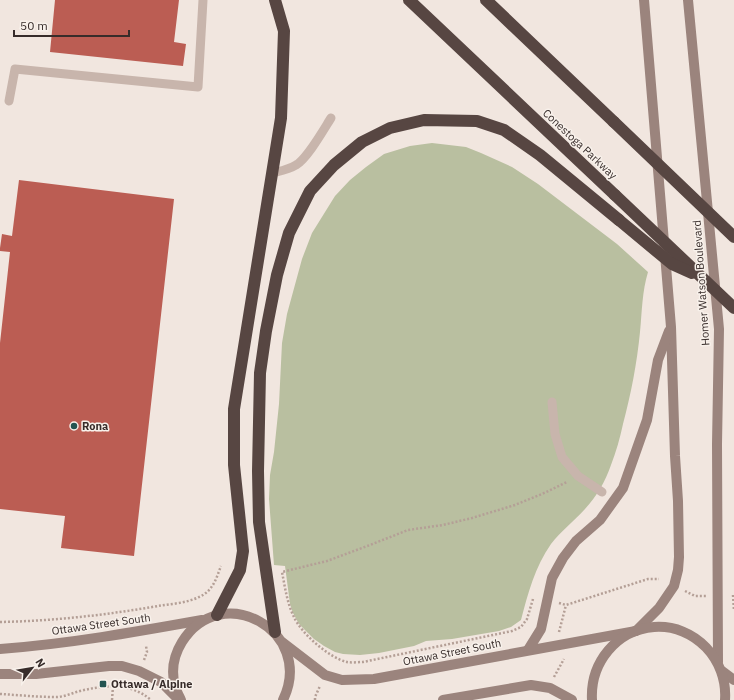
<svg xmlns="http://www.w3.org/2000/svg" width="734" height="700" viewBox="0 0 734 700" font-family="'IBM Plex Sans',sans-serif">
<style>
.green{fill:#b9bfa0}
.building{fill:#bb5d53}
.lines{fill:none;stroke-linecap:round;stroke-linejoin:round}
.path{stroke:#b49f96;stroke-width:2.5;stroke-dasharray:2 2;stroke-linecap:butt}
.service{stroke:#c8b5ac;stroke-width:9}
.secondary{stroke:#9b847d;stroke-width:10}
.motorway{stroke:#574642;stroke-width:12}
.motorway-bridge{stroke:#574642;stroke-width:12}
.poi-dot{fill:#235451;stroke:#f8f1eb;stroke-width:1.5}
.labels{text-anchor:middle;stroke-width:3;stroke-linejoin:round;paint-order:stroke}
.street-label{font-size:11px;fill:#372c2a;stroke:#f8f1eb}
.poi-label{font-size:11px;font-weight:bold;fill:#372c2a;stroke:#f8f1eb;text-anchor:start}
</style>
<rect width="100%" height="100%" fill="#f1e6df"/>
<path class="green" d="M432,143L466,147L481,153L512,167L538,184L617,244L648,272C642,292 642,311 640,332C637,363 631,394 623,424C620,438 616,452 611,465C605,482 597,496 585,509C574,521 561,531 551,544C535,567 528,593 521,620L511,627L499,631L452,639L426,641L414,646L379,653L360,655L343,654L335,652L324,646L314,639L299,624L293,613L290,604L285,566L274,565L269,499L270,475L274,452L279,404L282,343L287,314L302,259L312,233L335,196L350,180L366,167L384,154L410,146Z"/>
<g class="building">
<polygon points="55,0 179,0 174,42 186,44 183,66 50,52"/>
<polygon points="19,180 174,199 134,556 61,548 65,516 0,509 0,343 10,252 0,251 0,248 2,234 12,236"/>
</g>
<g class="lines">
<g class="path">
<polyline points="685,591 695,596 706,596"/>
<polyline points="733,595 734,611"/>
<path d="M533,599L527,619L521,627L512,631L363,662C358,662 352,663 347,662C329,658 301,633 294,617C287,603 285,587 282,572L327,561L370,545L408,530L443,525L472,518L515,505L542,494L567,482"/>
<polyline points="559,603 566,605 648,579 659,579"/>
<path d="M0,622C53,621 106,615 158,606C171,604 187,603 199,597C213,591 216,579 221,566"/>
<polyline points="559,632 566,605"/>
<polyline points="144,660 147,652 146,646"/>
<polyline points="554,677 564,659"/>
<path d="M0,694C18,695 37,697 56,697C64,697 72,693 80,691C105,685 130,682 151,700"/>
<polyline points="112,700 113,686"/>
<polyline points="315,700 315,697 320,686"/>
</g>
<g class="service">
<polyline points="9,101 15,69 198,87 203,0"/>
<path d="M272,173C280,171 288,170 296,165C307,159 324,129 331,118"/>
<polyline points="552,402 555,434 562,457 578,476 602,492"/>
</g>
<g class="secondary">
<polyline points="688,0 719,329 717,444 718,662"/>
<polyline points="636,631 659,608 674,586 678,570 679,557 678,501 675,456 671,327 644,0"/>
<polyline points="282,642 325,675 342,680 374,679 636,631"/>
<path d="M0,649C68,644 135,632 202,620"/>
<polyline points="528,650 541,629 552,578 563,558 576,541 600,520 623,488 647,420 658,360 669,331"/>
<polyline points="722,671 734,680"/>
<polyline points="0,674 36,674 109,666 122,666 139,671 161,682 179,700"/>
<path d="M181,700C179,695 176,691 175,686C171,671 174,655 182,642C221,579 316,631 283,700"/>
<polyline points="443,700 531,685 550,688 572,700"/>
<path d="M592,700C590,663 616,630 654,627C695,624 728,660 725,700"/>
</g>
<g class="motorway">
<polyline points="409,0 615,195"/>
<polyline points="486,0 614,122"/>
<polyline points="217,615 240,570 243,551 234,465 234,409 281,118 284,31 275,0"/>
<polyline points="275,632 259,522 258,471 260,373 266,331 277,275 289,233 310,191 334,165 362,142 390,128 424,120 477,121 504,130 540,155 619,220"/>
</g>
<g class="motorway-bridge">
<polyline points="614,122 734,237"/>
<polyline points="615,195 734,308"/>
<polyline points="619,220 672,264 692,273"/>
</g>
</g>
<g class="poi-dot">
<circle cx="74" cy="426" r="4"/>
<rect x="99" y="680" width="8" height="8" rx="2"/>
</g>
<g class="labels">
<g class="street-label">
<text transform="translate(580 144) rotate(43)" y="4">Conestoga Parkway</text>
<text transform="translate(701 283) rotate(-94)" y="4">Homer Watson Boulevard</text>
<text transform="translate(101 624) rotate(-8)" y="4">Ottawa Street South</text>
<text transform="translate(452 652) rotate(-11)" y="4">Ottawa Street South</text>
</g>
<g class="poi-label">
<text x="82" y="430">Rona</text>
<text x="111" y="688">Ottawa / Alpine</text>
</g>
</g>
<g transform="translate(32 668) rotate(59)" stroke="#f8f1eb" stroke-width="3" paint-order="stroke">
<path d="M0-3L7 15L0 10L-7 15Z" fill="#372c2a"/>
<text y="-6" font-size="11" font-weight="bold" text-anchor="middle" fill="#372c2a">N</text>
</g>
<path d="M14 30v6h115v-6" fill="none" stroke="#372c2a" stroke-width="2"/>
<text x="20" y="30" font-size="12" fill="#372c2a" stroke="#f8f1eb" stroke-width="3" paint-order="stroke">50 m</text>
</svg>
